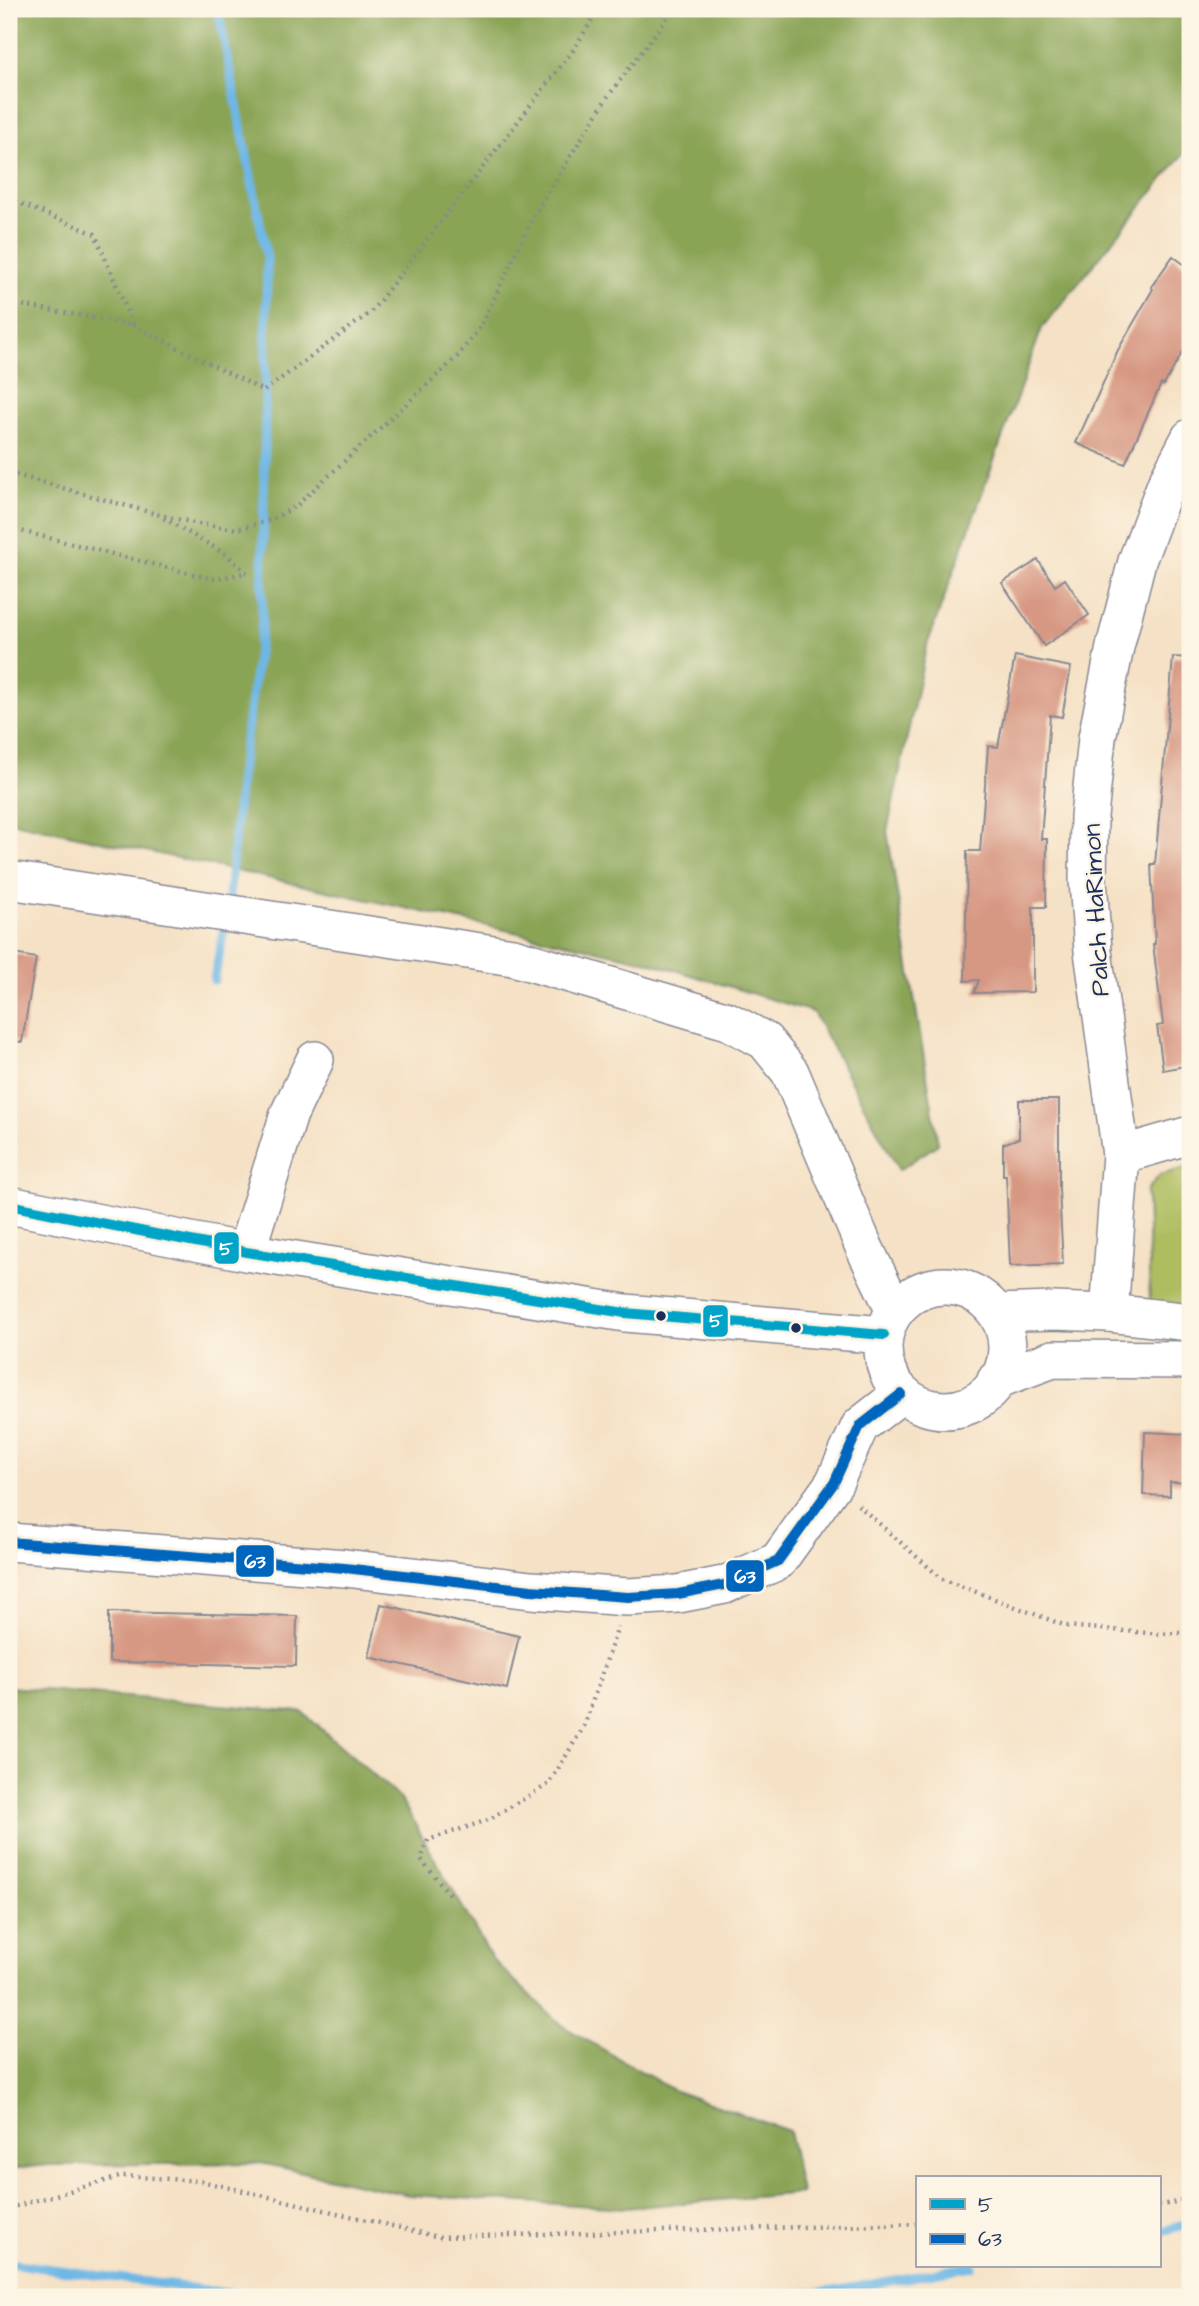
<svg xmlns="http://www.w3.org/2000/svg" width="1199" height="2306" viewBox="0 0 1199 2306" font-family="'Architects Daughter',sans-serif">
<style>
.green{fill:#aebd60;stroke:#64765f;stroke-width:2}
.forest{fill:#8aa456;stroke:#526a5a;stroke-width:2}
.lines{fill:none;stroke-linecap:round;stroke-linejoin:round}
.stream{stroke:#6eb7e6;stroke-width:9}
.building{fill:#d79883}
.minor-casing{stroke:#888892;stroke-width:40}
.path{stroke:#888892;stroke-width:4.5;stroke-dasharray:2 5;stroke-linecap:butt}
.minor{stroke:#fff;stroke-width:37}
.bus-1-casing{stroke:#fcf5e5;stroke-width:16}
.bus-2-casing{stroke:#fcf5e5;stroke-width:16}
.bus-1{stroke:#01a3c8;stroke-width:10}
.bus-2{stroke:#0065bd;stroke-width:10}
.bus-dot{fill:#1b2f5e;stroke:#fcf5e5;stroke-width:2.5}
.labels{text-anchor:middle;stroke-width:5;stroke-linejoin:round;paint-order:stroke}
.street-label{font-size:26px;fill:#1b2f5e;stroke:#fcf5e5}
.line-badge{stroke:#fcf5e5;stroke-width:2.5}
.badge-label{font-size:19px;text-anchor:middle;font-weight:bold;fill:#fff}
</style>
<rect width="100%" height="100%" fill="#fcf5e5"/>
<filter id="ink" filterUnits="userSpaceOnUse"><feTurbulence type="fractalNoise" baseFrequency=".0143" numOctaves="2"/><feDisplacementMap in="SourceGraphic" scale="14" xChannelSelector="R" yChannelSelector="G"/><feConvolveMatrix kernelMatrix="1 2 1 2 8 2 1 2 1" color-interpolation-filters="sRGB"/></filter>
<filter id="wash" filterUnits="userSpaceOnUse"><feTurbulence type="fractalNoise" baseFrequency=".00686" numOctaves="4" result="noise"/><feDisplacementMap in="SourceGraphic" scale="28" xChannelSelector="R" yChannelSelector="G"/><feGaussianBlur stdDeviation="1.57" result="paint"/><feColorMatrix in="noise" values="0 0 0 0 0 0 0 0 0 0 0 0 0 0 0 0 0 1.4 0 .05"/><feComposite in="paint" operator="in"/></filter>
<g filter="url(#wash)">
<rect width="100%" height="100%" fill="#f5e1c5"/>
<polygon class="green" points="1190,1167 1190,1310 1150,1307 1147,1190 1160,1175"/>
<g class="forest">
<polygon points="9,9 1190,9 1190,146 1042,328 926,648 887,831 938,1144 899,1170 813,1012 642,960 9,821"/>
<polygon points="9,1687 302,1712 400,1798 492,1959 561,2025 675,2091 789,2131 801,2193 625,2208 409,2195 261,2163 49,2165 9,2169"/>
</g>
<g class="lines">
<g class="stream">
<polyline points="218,9 267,258 262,624 240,777 228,907"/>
<polyline points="214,980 226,920"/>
<polyline points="1159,2232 1190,2223"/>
<polyline points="9,2263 256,2297"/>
<polyline points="757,2297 834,2291 972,2266"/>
</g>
</g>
<g id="blocks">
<g class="building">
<polygon points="1173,256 1190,269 1190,339 1164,385 1161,384 1125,464 1076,443 1118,350 1153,289 1151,287"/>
<polygon points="1038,560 1055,586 1065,579 1089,615 1044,646 1002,583"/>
<polygon points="1015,656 1071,667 1062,717 1050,715 1041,839 1047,839 1046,907 1033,907 1033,992 974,993 979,980 965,981 967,851 980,851 988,746 998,747"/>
<polygon points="1173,657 1190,658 1190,1065 1163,1070 1157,1026 1163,1025 1153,944 1155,944 1151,864 1155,864"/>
<polygon points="9,953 36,958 22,1042 9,1041"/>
<polygon points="1019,1100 1059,1100 1059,1189 1063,1264 1010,1266 1006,1175 1003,1175 1003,1144 1019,1138"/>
<polygon points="1145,1432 1190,1434 1190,1483 1170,1482 1170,1496 1143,1495"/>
<polygon points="381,1604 519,1636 507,1689 369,1657"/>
<polygon points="109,1612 297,1616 296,1666 109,1662"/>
</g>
</g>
</g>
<g filter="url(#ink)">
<use href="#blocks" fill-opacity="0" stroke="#888892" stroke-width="2"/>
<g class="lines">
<defs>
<g id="minor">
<polyline points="9,880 513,957 728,1021 765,1041 790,1072 864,1247 895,1311"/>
<polyline points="1121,1155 1190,1135"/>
<polyline points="9,1205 246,1252 625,1313 884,1335"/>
<polyline points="246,1252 289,1114 315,1060"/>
<circle cx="945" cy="1348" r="62"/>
<polyline points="997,1313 1053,1311 1109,1313 1190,1322"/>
<polyline points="1109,1313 1121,1155 1093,951 1088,880 1089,817 1097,738 1115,647 1137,561 1166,484 1190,438"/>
<polyline points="996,1380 1053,1359 1190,1360"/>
<polyline points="9,1542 345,1568 531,1590 628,1597 678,1594 724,1585 778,1561 834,1483 860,1426 901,1394"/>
</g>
</defs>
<use href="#minor" class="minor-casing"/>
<g class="path">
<polyline points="9,199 95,234 133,325 9,303"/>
<polyline points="133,325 264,391 371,312 574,49 599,9"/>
<polyline points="9,473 156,514 198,524 236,529 269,521 296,506 457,357 481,326 534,215 606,99 674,9"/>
<polyline points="9,528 212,579 247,573 227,555 160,516"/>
<polyline points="858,1505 942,1579 1066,1626 1160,1634 1190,1632"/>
<polyline points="449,1894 421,1859 428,1840 488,1820 549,1784 584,1726 618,1627"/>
<polyline points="1159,2206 1190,2198"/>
<polyline points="9,2208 123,2176 201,2181 439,2237 917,2224"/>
</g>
<use href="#minor" class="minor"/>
<defs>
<polyline id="bus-1" points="9,1205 246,1252 625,1313 884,1335"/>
<polyline id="bus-2" points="9,1542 345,1568 531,1590 628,1597 678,1594 724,1585 778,1561 834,1483 860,1426 901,1394"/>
</defs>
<use href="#bus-1" class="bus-1-casing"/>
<use href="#bus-2" class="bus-2-casing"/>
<use href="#bus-1" class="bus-1"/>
<use href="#bus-2" class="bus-2"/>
</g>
</g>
<g class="bus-dot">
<circle cx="661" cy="1316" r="6"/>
<circle cx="796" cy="1328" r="6"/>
</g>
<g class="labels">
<g class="street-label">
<text transform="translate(1095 910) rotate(-93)" y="9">Palch HaRimon</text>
</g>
</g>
<g class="line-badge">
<rect x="213" y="1231" width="27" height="34" rx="7" fill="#01a3c8"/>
<rect x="702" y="1304" width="27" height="34" rx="7" fill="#01a3c8"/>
<rect x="235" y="1544" width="40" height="34" rx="7" fill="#0065bd"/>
<rect x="725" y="1559" width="40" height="34" rx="7" fill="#0065bd"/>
</g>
<g class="badge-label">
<text x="226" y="1255">5</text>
<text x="716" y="1327">5</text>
<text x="255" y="1568">63</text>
<text x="745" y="1583">63</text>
</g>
<rect width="1199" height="2306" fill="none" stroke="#fcf5e5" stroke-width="35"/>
<rect x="916" y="2176" width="245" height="91" fill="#fcf5e5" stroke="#a2a6af" stroke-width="2"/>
<rect x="930" y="2199" width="35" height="10" fill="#01a3c8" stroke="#a2a6af" stroke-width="2"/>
<text x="978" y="2212" font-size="21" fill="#1b2f5e">5</text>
<rect x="930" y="2234" width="35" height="10" fill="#0065bd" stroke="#a2a6af" stroke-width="2"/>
<text x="978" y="2246" font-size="21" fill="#1b2f5e">63</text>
</svg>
